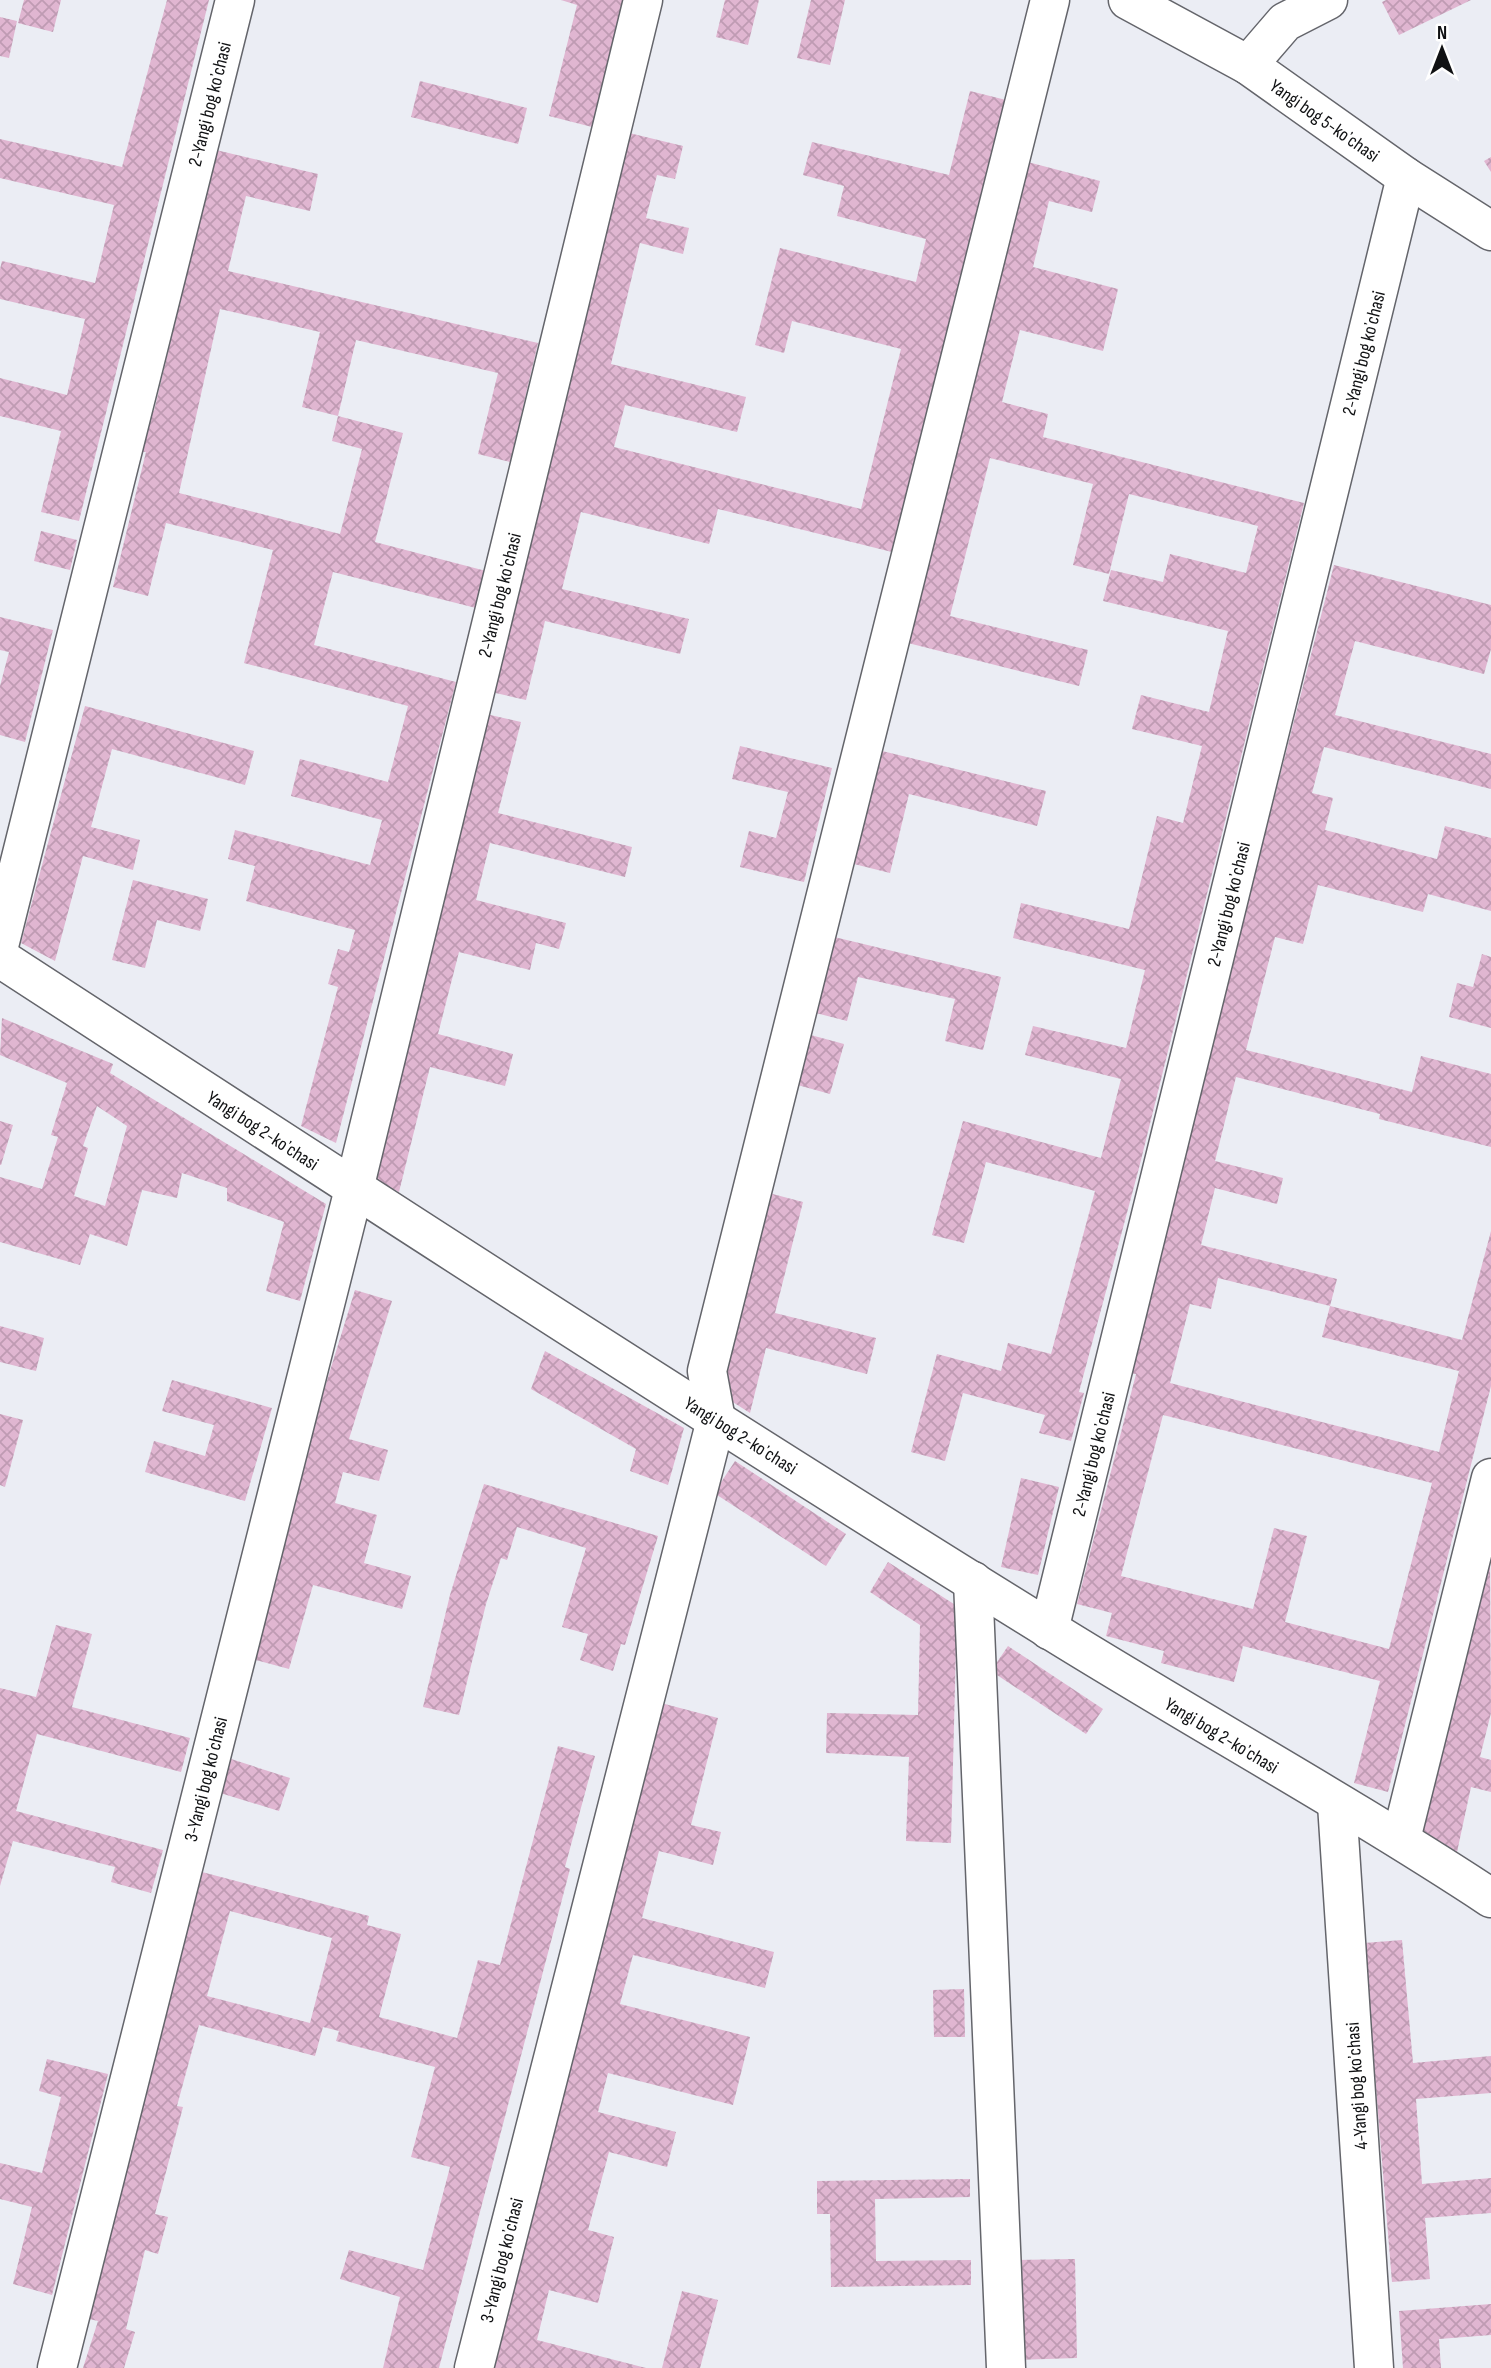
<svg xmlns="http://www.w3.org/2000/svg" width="1491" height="2368" viewBox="0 0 1491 2368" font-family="'Sofia Sans Condensed',sans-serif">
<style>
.building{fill:url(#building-cross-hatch);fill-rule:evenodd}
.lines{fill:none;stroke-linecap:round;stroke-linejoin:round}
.minor-casing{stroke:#64656b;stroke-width:41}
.minor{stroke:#fff;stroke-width:38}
.labels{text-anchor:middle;stroke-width:5;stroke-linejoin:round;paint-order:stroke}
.street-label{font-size:19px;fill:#101113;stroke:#fff}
</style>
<defs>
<pattern id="building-cross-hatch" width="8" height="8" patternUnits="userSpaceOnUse" patternTransform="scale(1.75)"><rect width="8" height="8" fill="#e0b6d1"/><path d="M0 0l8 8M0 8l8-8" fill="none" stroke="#bf9bb3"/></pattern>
</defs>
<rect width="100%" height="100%" fill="#ebedf4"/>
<g class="building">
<polygon points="24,0 61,0 53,32 18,23"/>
<polygon points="167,0 209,0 79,521 41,512 61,431 0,416 0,378 67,395 85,319 0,299 0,269 2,261 95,283 114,205 0,178 0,139 122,167"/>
<polygon points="561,0 624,0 592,127 549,116 577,5"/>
<polygon points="725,0 759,0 748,45 716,37"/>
<polygon points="811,0 845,0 830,65 797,58"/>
<polygon points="1386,0 1471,0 1399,35 1382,2"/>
<polygon points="0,17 17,21 9,58 0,56"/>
<polygon points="420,81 527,108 518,144 411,117"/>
<polygon points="970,91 1006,100 892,552 718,509 709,544 581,512 562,589 689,619 680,654 545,621 526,700 491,692 625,132 683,146 675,179 657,175 646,218 689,228 683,254 640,243 611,364 746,397 737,432 625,405 614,447 861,509 901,349 792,321 784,353 755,345 780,248 916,282 926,239 837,216 844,186 803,175 812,142 949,175"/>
<polygon points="216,150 318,174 310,211 246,196 228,271 538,343 510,462 478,454 498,373 356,340 338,416 302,407 320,332 220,309 179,493 340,534 362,449 332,441 338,416 403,433 375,542 486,571 476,608 333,572 314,645 456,682 336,1143 301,1126 338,987 328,984 338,949 349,952 355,930 246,901 255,866 228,859 235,830 370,865 382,820 291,796 300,759 388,782 408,706 244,663 273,550 166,523 148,596 113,587 146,452 136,451 146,409 154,411"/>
<polygon points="1491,157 1491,172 1484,161"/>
<polygon points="1024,161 1100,181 1092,212 1049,201 1033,267 1118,289 1103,351 1020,330 1002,402 1048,414 1043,437 1304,503 1139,1168 1079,1392 1084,1393 1071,1441 1039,1433 1045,1415 963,1393 945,1461 911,1452 937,1354 1001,1371 1008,1343 1051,1354 1095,1191 986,1162 964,1243 932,1235 963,1121 1101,1158 1121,1079 1025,1055 1033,1026 1126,1048 1145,970 1013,938 1021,903 1129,929 1157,816 1183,823 1202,746 1132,729 1141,695 1209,712 1228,631 1103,601 1111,570 1163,582 1170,554 1246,573 1258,526 1129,494 1109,574 1073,565 1093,484 990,458 950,616 1088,650 1079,686 904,642"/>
<polygon points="41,531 77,540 70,570 34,561"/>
<path d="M1334,565L1491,605V649L1484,674L1355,641L1335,715L1491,754V789L1324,747L1312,793L1333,798L1325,830L1437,859L1445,826L1491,838V911L1428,894L1423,912L1318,885L1303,944L1275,937L1246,1050L1412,1092L1421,1056L1491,1074V1147L1379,1119L1380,1114L1236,1077L1215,1161L1283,1178L1277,1204L1215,1188L1201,1245L1337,1279L1330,1306L1218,1278L1211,1309L1190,1304L1170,1383L1439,1452L1459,1371L1322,1337L1330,1306L1462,1340L1491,1231V1386L1388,1792L1354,1783L1380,1681L1243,1646L1234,1682L1161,1663L1164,1651L1106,1636L1112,1613L1077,1604L1136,1374L1127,1373ZM1163,1415L1432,1483L1389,1649L1285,1622L1307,1536L1274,1528L1253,1609L1121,1576Z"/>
<polygon points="0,617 53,630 25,742 0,735 0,686 9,652 0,650"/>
<polygon points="85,706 254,751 245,785 112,749 91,827 140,840 133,870 83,856 55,961 21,943"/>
<polygon points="486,714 521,722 498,813 632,847 625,877 490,843 476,900 566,923 559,949 536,943 530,970 459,952 438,1034 513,1054 505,1086 430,1067 399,1192 367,1176"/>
<polygon points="740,746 832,768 804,882 740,867 749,831 776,838 788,792 732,779"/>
<polygon points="878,750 1046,791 1037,826 909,794 890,873 850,863"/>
<polygon points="133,880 208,899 200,931 157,920 145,968 112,960"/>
<polygon points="830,936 1001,977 983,1050 945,1041 955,999 858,977 847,1021 812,1012"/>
<polygon points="1482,954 1491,957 1491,1028 1449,1017 1457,983 1473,987"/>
<path d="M2,1018L113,1064L110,1073L326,1204L300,1301L266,1291L284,1222L227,1201V1188L182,1173L177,1198L142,1190L127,1246L90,1234L80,1265L0,1242V1177L42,1189L58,1137L51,1135L67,1083L0,1055ZM97,1106L127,1126L105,1206L74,1196L88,1148L83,1146Z"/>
<polygon points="807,1034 844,1044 830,1094 794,1084"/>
<polygon points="0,1121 13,1125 1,1165 0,1165"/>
<polygon points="765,1192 803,1202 775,1313 876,1338 867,1374 766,1348 750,1413 717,1392"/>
<polygon points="355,1290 392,1301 349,1439 388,1450 379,1481 343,1472 335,1503 377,1515 364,1563 411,1576 402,1609 313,1585 289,1669 249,1658 312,1429"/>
<polygon points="0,1326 44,1338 36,1371 0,1362"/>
<polygon points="545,1351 684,1428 668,1485 630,1471 636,1449 531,1389"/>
<polygon points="172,1380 272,1408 245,1501 145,1472 154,1441 205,1456 214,1425 162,1411"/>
<polygon points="0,1414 23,1420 5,1487 0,1485"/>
<polygon points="735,1461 846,1534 826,1566 714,1493"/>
<polygon points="1021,1478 1059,1487 1038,1575 1001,1567"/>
<polygon points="484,1484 658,1536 625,1645 621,1644 613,1671 580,1660 588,1634 562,1627 586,1548 517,1527 507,1560 501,1558 486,1604 459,1715 423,1707 450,1595"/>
<polygon points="888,1562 957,1606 951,1843 906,1841 909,1757 826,1753 827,1713 918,1715 920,1625 870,1592"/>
<polygon points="1490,1562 1491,1713 1480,1757 1491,1760 1491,1792 1471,1787 1457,1852 1422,1830"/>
<polygon points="56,1625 92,1634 72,1707 190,1738 181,1772 37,1734 16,1811 163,1850 151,1893 111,1882 115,1867 13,1841 0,1886 0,1688 36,1697"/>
<polygon points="1008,1646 1103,1709 1086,1734 991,1671"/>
<polygon points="661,1703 718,1718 691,1825 721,1832 713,1865 659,1851 642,1918 774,1952 765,1988 633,1955 620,2004 750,2037 733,2105 608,2073 598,2112 676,2132 667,2167 609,2152 588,2230 614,2237 598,2303 549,2290 537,2340 646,2368 491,2368"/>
<path d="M558,1746L595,1756L565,1867L570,1869L439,2368H383L400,2297L340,2279L349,2250L423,2270L450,2167L411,2157L435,2067L336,2041L339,2031L323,2027L315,2056L199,2025L177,2106L183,2107L155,2214L168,2217L158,2254L145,2250L126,2329L135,2332L124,2368H83L98,2321L89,2319L145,2097H142L202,1872L369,1916L367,1925L401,1934L379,2017L457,2038L478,1960L500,1965ZM230,1911L332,1938L310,2023L207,1996Z"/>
<polygon points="228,1758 290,1778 279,1811 217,1792"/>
<polygon points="1402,1940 1413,2063 1491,2056 1491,2093 1416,2099 1422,2184 1491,2178 1491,2213 1425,2218 1430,2279 1392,2282 1364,1943"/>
<polygon points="964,1989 965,2037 934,2037 933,1990"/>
<polygon points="47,2059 108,2074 52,2295 13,2284 32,2207 0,2199 0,2163 42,2173 61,2097 39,2091"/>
<polygon points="970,2179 970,2197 875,2199 876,2261 971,2260 971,2285 831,2287 830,2214 817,2214 817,2181"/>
<polygon points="1075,2259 1077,2358 1016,2360 1014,2260"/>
<polygon points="682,2291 718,2300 700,2368 662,2368"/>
<polygon points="1491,2304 1491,2335 1439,2339 1441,2368 1403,2368 1399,2311"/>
</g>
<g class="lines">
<defs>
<g id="minor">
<polyline points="1128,0 1248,65"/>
<polyline points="1328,0 1285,22 1248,65 1406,177 1491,231"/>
<polyline points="0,942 235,0"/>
<path d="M0,958C349,1185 698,1412 1052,1631C1197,1721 1348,1804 1491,1898"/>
<polyline points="973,1581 1006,2368"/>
<polyline points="1049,1630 1406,177"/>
<polyline points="1337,1804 1374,2368"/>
<polyline points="1401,1839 1491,1478"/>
<polyline points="57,2368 354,1189 643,0"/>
<polyline points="474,2368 716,1420 707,1371 1050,0"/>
</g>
</defs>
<use href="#minor" class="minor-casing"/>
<use href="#minor" class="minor"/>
</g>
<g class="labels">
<g class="street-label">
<text transform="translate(209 104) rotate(-76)" y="7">2-Yangi bog koʼchasi</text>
<text transform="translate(1325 120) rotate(35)" y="7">Yangi bog 5-koʼchasi</text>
<text transform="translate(1363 353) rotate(-76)" y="7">2-Yangi bog koʼchasi</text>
<text transform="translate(499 595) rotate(-76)" y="7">2-Yangi bog koʼchasi</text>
<text transform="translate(1228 904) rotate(-76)" y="7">2-Yangi bog koʼchasi</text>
<text transform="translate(263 1130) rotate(33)" y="7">Yangi bog 2-koʼchasi</text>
<text transform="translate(741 1435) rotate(32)" y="7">Yangi bog 2-koʼchasi</text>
<text transform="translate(1093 1454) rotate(-76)" y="7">2-Yangi bog koʼchasi</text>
<text transform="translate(1222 1735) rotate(31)" y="7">Yangi bog 2-koʼchasi</text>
<text transform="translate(205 1779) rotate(-76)" y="7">3-Yangi bog koʼchasi</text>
<text transform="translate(1356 2086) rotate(-94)" y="7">4-Yangi bog koʼchasi</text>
<text transform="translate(501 2260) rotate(-76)" y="7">3-Yangi bog koʼchasi</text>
</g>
</g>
<g transform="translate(1442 49)" stroke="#ffffff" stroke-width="5" paint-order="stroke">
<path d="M0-5L12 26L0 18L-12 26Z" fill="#101113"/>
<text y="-10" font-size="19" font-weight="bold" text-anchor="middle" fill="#101113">N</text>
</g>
</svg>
